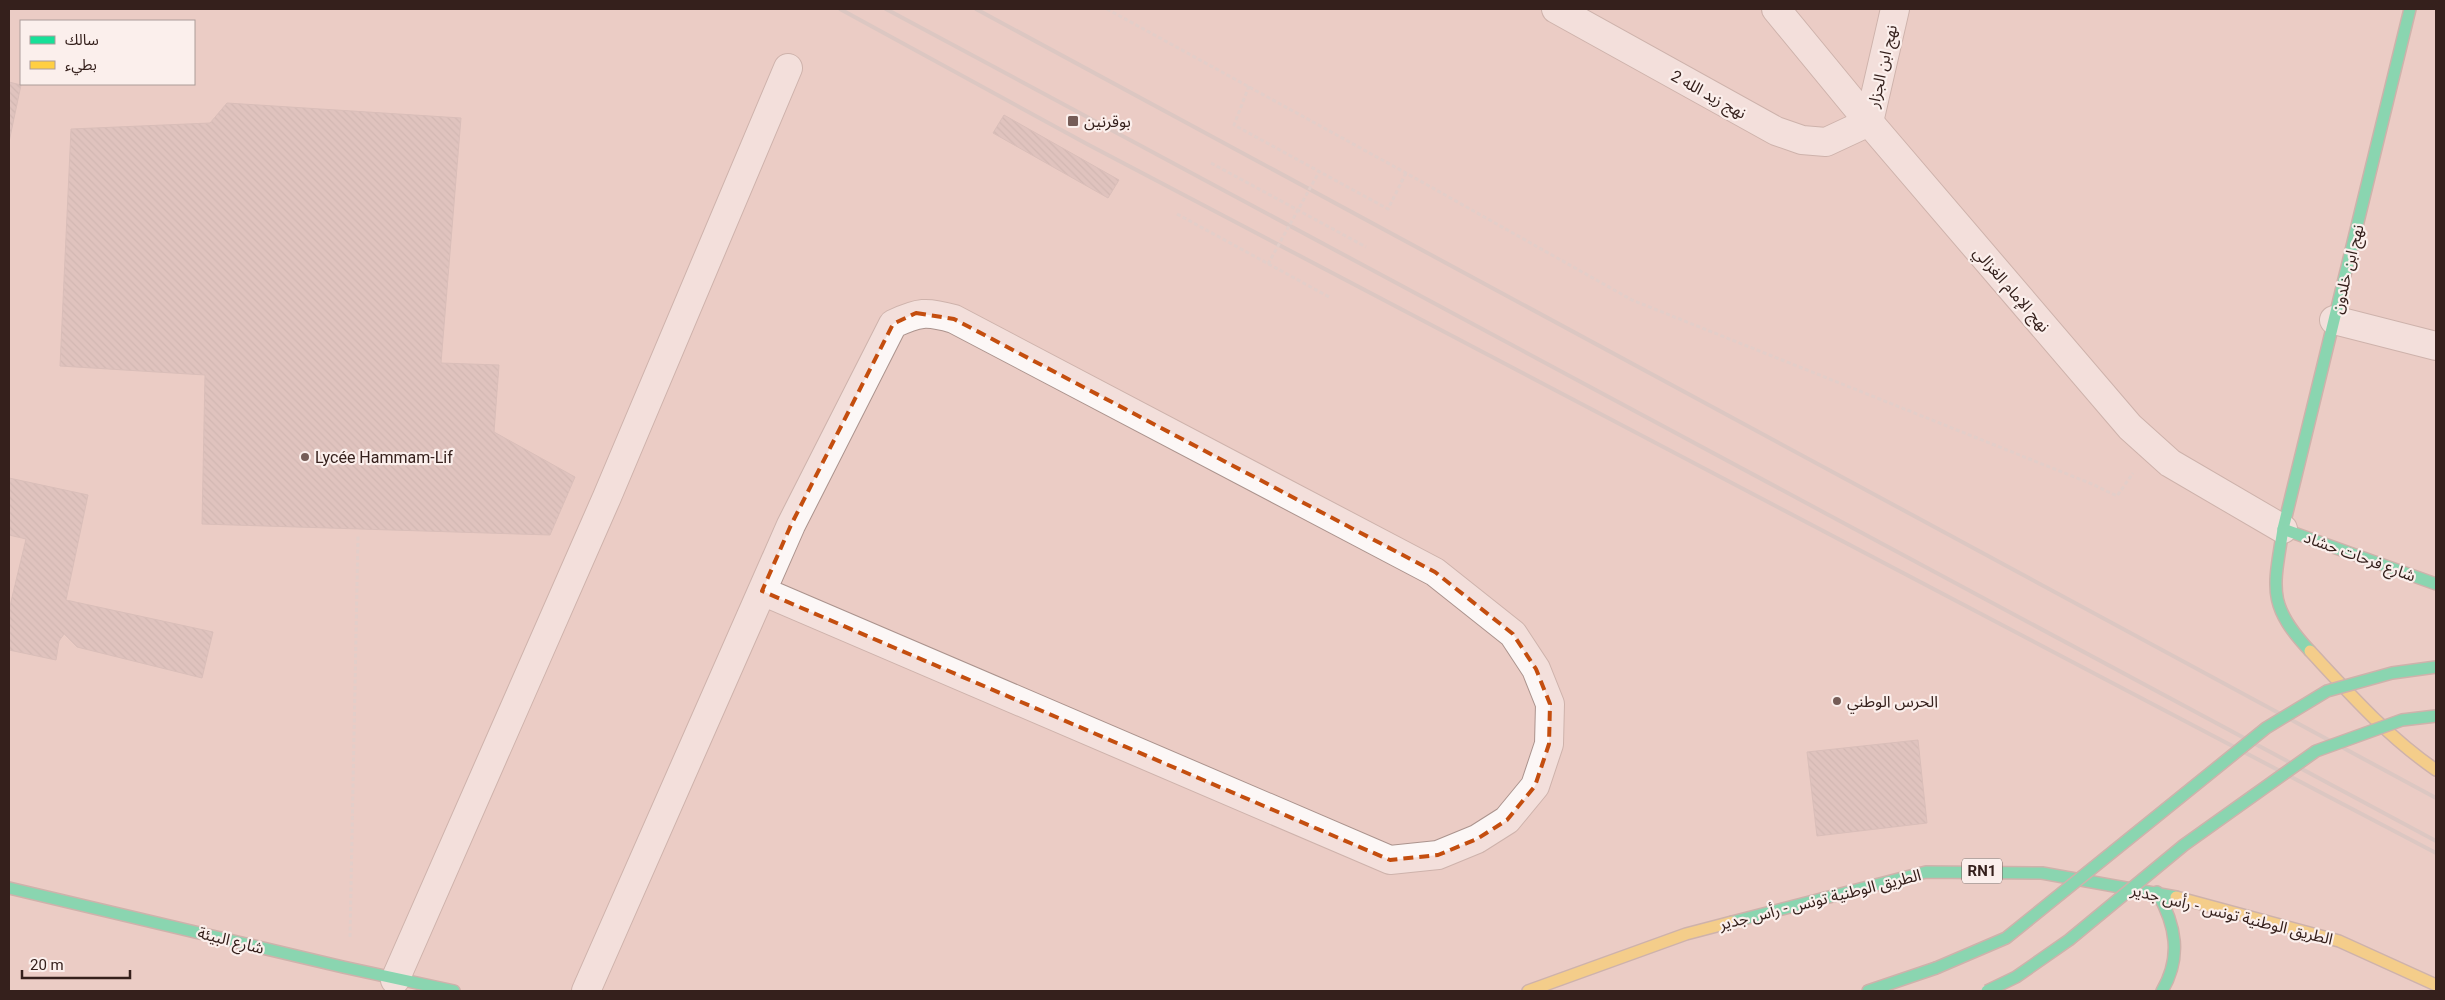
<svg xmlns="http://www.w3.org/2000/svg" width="2445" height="1000" viewBox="0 0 2445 1000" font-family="Roboto,'Noto Sans Arabic',sans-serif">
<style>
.building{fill:url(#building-back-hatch);stroke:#c5adab}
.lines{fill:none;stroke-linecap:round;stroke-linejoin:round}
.street-casing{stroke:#ab938d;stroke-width:30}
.fast-casing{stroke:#ab938d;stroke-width:14}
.slow-casing{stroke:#ab938d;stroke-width:14}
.path{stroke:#d9d0ce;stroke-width:3;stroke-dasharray:4 2.5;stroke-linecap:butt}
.street{stroke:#fcf7f6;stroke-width:28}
.fast{stroke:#16e098;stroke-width:11}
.slow{stroke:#ffcf43;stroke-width:11}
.rail{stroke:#cac1bf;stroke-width:4}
.fast-bridge-casing{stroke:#ab938d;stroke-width:14;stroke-linecap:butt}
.path-bridge{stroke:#d9d0ce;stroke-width:3;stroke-dasharray:4 2.5;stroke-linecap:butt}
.fast-bridge{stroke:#16e098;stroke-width:11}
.marked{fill:none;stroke:#c44e0f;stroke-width:4;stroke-dasharray:10 6;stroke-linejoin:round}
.poi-dot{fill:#755c57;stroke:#fbefec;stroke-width:2}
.labels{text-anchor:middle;stroke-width:4.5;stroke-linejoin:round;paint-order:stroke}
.shield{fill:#fbefec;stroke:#705e5a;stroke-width:1}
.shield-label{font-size:15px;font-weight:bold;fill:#35201c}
.street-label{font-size:16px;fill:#35201c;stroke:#fbefec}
.poi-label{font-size:16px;fill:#35201c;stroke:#fbefec;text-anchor:start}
</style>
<defs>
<pattern id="building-back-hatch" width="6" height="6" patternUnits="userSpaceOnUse" patternTransform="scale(1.25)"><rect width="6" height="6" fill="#d2b9b7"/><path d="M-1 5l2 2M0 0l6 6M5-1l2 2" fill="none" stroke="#b59f9d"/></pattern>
</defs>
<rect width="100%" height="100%" fill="#ebccc5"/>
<g class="building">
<polygon points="9,82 21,85 9,142"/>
<polygon points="227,103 461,118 441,363 499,365 494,432 575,477 550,535 202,524 205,375 60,366 71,129 210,123"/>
<polygon points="1004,115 1119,180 1108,198 993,133"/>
<polygon points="9,478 88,495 66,600 213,632 202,678 77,647 64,634 59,641 56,660 9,650 9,610 26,539 9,535"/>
<polygon points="1918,740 1927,823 1817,836 1807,752"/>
</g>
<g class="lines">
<defs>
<g id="street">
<polyline points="1556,9 1776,131 1802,140 1826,142 1869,122 1895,9"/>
<polyline points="1776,9 1869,122 2130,427 2170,463 2283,529"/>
<polyline points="2334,320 2436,346"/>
<polyline points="395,980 607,497 788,68"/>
<path d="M586,991L791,525L893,324C919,312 926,311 954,319L1435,572L1513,634L1536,669L1550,704L1549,744L1535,786L1507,820L1477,839L1438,855L1390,860L762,591"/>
</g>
<g id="fast">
<polyline points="2283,529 2436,584"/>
<path d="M2310,651C2266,604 2274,588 2283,529L2410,9"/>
<polyline points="9,888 343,967 454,991"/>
<path d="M2157,892C2176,925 2182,957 2162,991"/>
<polyline points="1732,922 1926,872 2042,873 2176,897"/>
<polyline points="1868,991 1936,968"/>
</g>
<g id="slow">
<path d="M2310,651C2350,694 2387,736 2436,770"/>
<polyline points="2176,897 2339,941 2436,985"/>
<polyline points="1528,991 1686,934 1732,922"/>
</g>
</defs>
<use href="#street" class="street-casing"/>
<use href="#fast" class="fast-casing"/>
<use href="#slow" class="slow-casing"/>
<g class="path">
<polyline points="1107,9 1406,173 1632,300 2092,484 2117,496 2133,473"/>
<polyline points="1249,86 1234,125 1388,209 1406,173"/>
<polyline points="1211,163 1366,247"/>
<polyline points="1177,214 1331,298"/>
<polyline points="350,937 358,535"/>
</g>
<use href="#street" class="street"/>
<use href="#fast" class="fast"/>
<use href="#slow" class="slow"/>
<g class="rail">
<polyline points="840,9 1087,144 2436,853"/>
<polyline points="886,9 2436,841"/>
<polyline points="976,9 2436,798"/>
</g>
<defs>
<g id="fast-bridge">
<polyline points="1936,968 2006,938 2266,728 2327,691 2392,673 2436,667"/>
<polyline points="1987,991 2016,977 2069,940 2184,845 2316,751 2402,720 2436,716"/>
</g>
</defs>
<use href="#fast-bridge" class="fast-bridge-casing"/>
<polyline class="path-bridge" points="1268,264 1319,172"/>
<use href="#fast-bridge" class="fast-bridge"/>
</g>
<path d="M0 0H2445V1000H0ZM916,313L954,319L1435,572L1513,634L1536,669L1550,704L1549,744L1535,786L1507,820L1477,839L1438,855L1390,860L762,591L791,525L893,324Z" fill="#ebccc5" fill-opacity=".55" fill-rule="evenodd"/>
<path class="marked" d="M916,313L954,319L1435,572L1513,634L1536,669L1550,704L1549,744L1535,786L1507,820L1477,839L1438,855L1390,860L762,591L791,525L893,324Z"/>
<g class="poi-dot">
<rect x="1067" y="115" width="12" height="12" rx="2.5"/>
<circle cx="305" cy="457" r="5"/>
<circle cx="1837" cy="701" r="5"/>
</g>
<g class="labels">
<rect class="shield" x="1962" y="858.5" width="40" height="25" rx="4"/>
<g class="shield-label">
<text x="1982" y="876">RN1</text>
</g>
<g class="street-label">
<text transform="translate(1882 66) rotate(-77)" y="6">نهج ابن الجزار</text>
<text transform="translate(1709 94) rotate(29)" y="6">نهج زيد الله 2</text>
<text transform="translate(2347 269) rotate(-76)" y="6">نهج ابن خلدون</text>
<text transform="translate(2012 289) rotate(49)" y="6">نهج الإمام الغزالي</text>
<text transform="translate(2360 556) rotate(20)" y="6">شارع فرحات حشاد</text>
<text transform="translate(1820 899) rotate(-14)" y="6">الطريق الوطنية تونس - رأس جدير</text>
<text transform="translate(2232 914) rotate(14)" y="6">الطريق الوطنية تونس - رأس جدير</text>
<text transform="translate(231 940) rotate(14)" y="6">شارع البيئة</text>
</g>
<g class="poi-label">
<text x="1084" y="127">بوقرنين</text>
<text x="315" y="463">Lycée Hammam-Lif</text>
<text x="1847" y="707">الحرس الوطني</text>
</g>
</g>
<rect width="2445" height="1000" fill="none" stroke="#35201c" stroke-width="20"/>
<rect x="20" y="20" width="175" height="65" fill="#fbefec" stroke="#ac9c99"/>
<rect x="30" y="36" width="25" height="8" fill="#16e098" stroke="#ac9c99"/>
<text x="65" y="45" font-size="15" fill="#35201c">سالك</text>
<rect x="30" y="61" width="25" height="8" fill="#ffcf43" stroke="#ac9c99"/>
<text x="65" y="70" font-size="15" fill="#35201c">بطيء</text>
<path d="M22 970v8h108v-8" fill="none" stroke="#35201c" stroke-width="2.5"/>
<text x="30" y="970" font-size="15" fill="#35201c" stroke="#fbefec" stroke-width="4" paint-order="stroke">20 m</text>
</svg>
